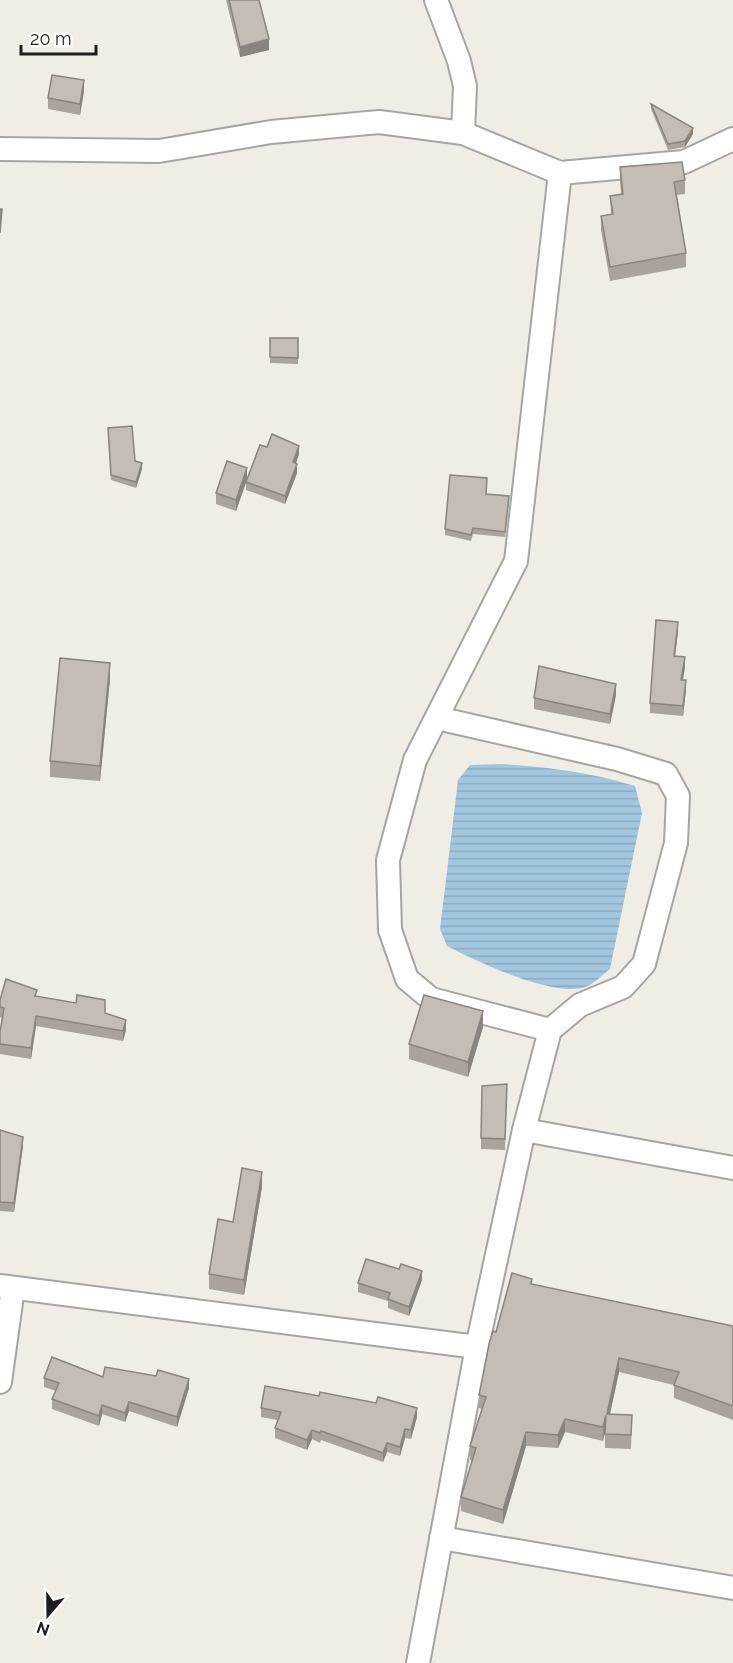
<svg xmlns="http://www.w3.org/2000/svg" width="733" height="1663" viewBox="0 0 733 1663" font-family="Raleway,sans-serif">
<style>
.water{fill:url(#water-rules)}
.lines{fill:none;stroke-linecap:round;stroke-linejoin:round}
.minor-casing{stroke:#a5a5a5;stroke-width:26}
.minor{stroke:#fff;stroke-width:22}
.wall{fill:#a9a39a}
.shaded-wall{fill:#89847d}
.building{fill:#c4bdb3;stroke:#89847d;stroke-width:1.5}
</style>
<defs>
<pattern id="water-rules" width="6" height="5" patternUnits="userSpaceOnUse" patternTransform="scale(1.5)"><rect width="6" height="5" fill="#a2c6df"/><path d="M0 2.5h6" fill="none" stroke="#8baabf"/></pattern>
</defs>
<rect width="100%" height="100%" fill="#f0eee4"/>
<path class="water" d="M502,764C548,767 591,772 635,786L642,813L610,969C603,974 596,982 588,986C557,1000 476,961 447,946L440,929L458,780L470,765Z"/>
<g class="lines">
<defs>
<g id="minor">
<polyline points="436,0 459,61 465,86 463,133"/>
<polyline points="0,149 159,151 271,132 379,122 463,133 560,173 684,162 733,139"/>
<polyline points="437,718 617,759 666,774 678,796 676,843 644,964 623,987 580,1005 550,1030"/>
<polyline points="524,1130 550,1030 431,999 407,979 390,930 388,860 415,760 516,561 560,173"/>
<polyline points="0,1286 477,1347 524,1130 733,1168"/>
<polyline points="0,1382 13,1288"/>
<polyline points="441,1538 733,1588"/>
<polyline points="418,1663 477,1347"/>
</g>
</defs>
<use href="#minor" class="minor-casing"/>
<use href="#minor" class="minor"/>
</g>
<g class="wall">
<polygon points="226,0 259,0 269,50 240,57"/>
<polygon points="84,91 80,115 48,109 48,98"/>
<polygon points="651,104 693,134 685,147 668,150 651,109"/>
<polygon points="620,167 685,180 685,194 677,195 686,253 686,267 610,281 601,230 601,216 611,214 610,196 621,194 620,181"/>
<polygon points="270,338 298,338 298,364 270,363"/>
<polygon points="108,434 142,469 136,488 111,480"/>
<polygon points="267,447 299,454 296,464 297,473 285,504 246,490 246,483 236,511 216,504 216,493 247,478"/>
<polygon points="486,494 509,502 505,537 473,534 471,541 445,535 445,529"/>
<polygon points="678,632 675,656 685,667 683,680 686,690 683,716 650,713 650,703"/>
<polygon points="110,679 100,781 50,777 50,761"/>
<polygon points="616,695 610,724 534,709 534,698"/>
<polygon points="37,996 105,1013 126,1030 123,1041 36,1026 31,1059 0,1054 0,1032 2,1018 0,1017 0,1000"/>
<polygon points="483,1027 468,1077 409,1059 409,1044"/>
<polygon points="507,1084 505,1150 481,1149 481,1138"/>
<polygon points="0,1130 23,1146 14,1212 0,1211"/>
<polygon points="262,1187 244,1295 209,1289 209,1274 233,1222"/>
<polygon points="399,1269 422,1280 409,1316 388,1308 388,1301 358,1292 358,1283"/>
<polygon points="532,1285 733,1326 733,1420 674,1398 674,1385 619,1372 610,1414 632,1415 631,1449 605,1448 605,1432 603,1441 565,1432 558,1448 526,1446 503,1524 461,1511 461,1497 472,1460 470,1460 470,1446 482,1409 479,1408 479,1395 496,1332"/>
<polygon points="103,1377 189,1388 177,1427 129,1411 125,1422 102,1414 99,1426 52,1409 52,1399 56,1391 44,1387 44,1378"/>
<polygon points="261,1408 417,1417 411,1439 405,1438 400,1456 387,1452 383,1462 321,1440 320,1443 312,1439 307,1450 275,1438 275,1428 277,1420 261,1417"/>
</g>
<g class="shaded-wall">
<polygon points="269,39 269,50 240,57 240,47"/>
<polygon points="84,80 84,91 80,115 80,104"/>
<polygon points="693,128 693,134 685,147 685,141"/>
<polygon points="299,446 299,454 293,471 293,462"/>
<polygon points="142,463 142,469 136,488 136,482"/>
<polygon points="297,464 297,473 285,504 285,496"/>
<polygon points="247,468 247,479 236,511 236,500"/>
<polygon points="678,622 678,632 674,665 674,656"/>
<polygon points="685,657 685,667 681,690 681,680"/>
<polygon points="110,663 110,679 100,781 100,766"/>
<polygon points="686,680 686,690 683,716 683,706"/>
<polygon points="616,684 616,695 610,724 610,714"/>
<polygon points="483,1011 483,1027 468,1077 468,1062"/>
<polygon points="36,1016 36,1026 31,1059 31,1048"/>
<polygon points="126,1020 126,1030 123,1041 123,1031"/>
<polygon points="23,1137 23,1146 14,1212 14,1203"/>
<polygon points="262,1172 262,1187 244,1295 244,1280"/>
<polygon points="422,1271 422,1280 409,1316 409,1307"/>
<polygon points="619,1358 619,1372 607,1427 607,1414"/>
<polygon points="189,1379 189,1388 177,1427 177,1417"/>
<polygon points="129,1402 129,1411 125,1422 125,1413"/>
<polygon points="102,1405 102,1414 99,1426 99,1416"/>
<polygon points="417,1408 417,1417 411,1439 411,1430"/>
<polygon points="606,1415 606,1429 603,1441 603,1427"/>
<polygon points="565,1419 565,1432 558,1448 558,1435"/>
<polygon points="405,1429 405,1438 400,1456 400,1447"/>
<polygon points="312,1430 312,1439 307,1450 307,1440"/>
<polygon points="526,1432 526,1446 503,1524 503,1510"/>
<polygon points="387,1443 387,1452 383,1462 383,1453"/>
</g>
<g class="building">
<polygon points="229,0 259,0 269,39 240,47"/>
<polygon points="52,75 84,80 80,104 48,98"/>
<polygon points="651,104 693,128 685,141 668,144"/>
<polygon points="682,162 685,180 674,182 686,253 610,267 601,216 613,214 610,196 623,194 620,167"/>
<polygon points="0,209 2,209 0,233"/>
<polygon points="270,338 298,338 298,358 270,357"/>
<polygon points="132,426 135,461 142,463 136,482 111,475 108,428"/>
<polygon points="272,434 299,446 293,462 297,464 285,496 246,482 260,445 267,447"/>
<polygon points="227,461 247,468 236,500 216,493"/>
<polygon points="450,475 487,478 486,494 509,496 505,532 473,528 471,535 445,529"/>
<polygon points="656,620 678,622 674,656 685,657 681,680 686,680 683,706 650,703"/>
<polygon points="60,658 110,663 100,766 50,761"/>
<polygon points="539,666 616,684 610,714 534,698"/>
<polygon points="6,979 37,990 35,996 76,1003 77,995 105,1000 105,1013 126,1020 123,1031 36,1016 31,1048 0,1044 0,1032 4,1008 0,1007 0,1000"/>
<polygon points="424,995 483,1011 468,1062 409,1044"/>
<polygon points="507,1084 505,1139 481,1138 482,1086"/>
<polygon points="0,1130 23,1137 14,1203 0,1202"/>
<polygon points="242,1168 262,1172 244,1280 209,1274 218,1219 233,1222"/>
<polygon points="366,1259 399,1269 401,1264 422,1271 409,1307 388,1299 390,1293 358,1283"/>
<polygon points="512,1273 532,1279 531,1284 733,1326 733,1406 674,1385 679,1372 619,1358 607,1414 632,1415 631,1435 605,1434 606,1415 603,1427 565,1419 558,1435 526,1432 503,1510 461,1497 476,1448 470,1446 486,1397 479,1395 489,1344 493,1331 496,1332"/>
<polygon points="52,1357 103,1377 105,1367 156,1376 158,1370 189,1379 177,1417 129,1402 125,1413 102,1405 99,1416 52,1399 59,1383 44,1378"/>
<polygon points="265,1386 319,1396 320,1392 376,1403 378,1397 417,1408 411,1430 405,1429 400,1447 387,1443 383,1453 321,1431 320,1433 312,1430 307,1440 275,1428 281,1412 261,1408"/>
</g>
<g transform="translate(48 1615) rotate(200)" stroke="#ffffff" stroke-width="4.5" paint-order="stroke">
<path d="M0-4.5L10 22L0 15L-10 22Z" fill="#1e1e1e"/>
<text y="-9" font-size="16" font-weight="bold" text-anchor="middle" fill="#1e1e1e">N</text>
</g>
<path d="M21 45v9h75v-9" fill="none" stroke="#1e1e1e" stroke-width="3"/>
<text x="30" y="45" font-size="18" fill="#1e1e1e" stroke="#ffffff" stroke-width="4.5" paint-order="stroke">20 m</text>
</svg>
